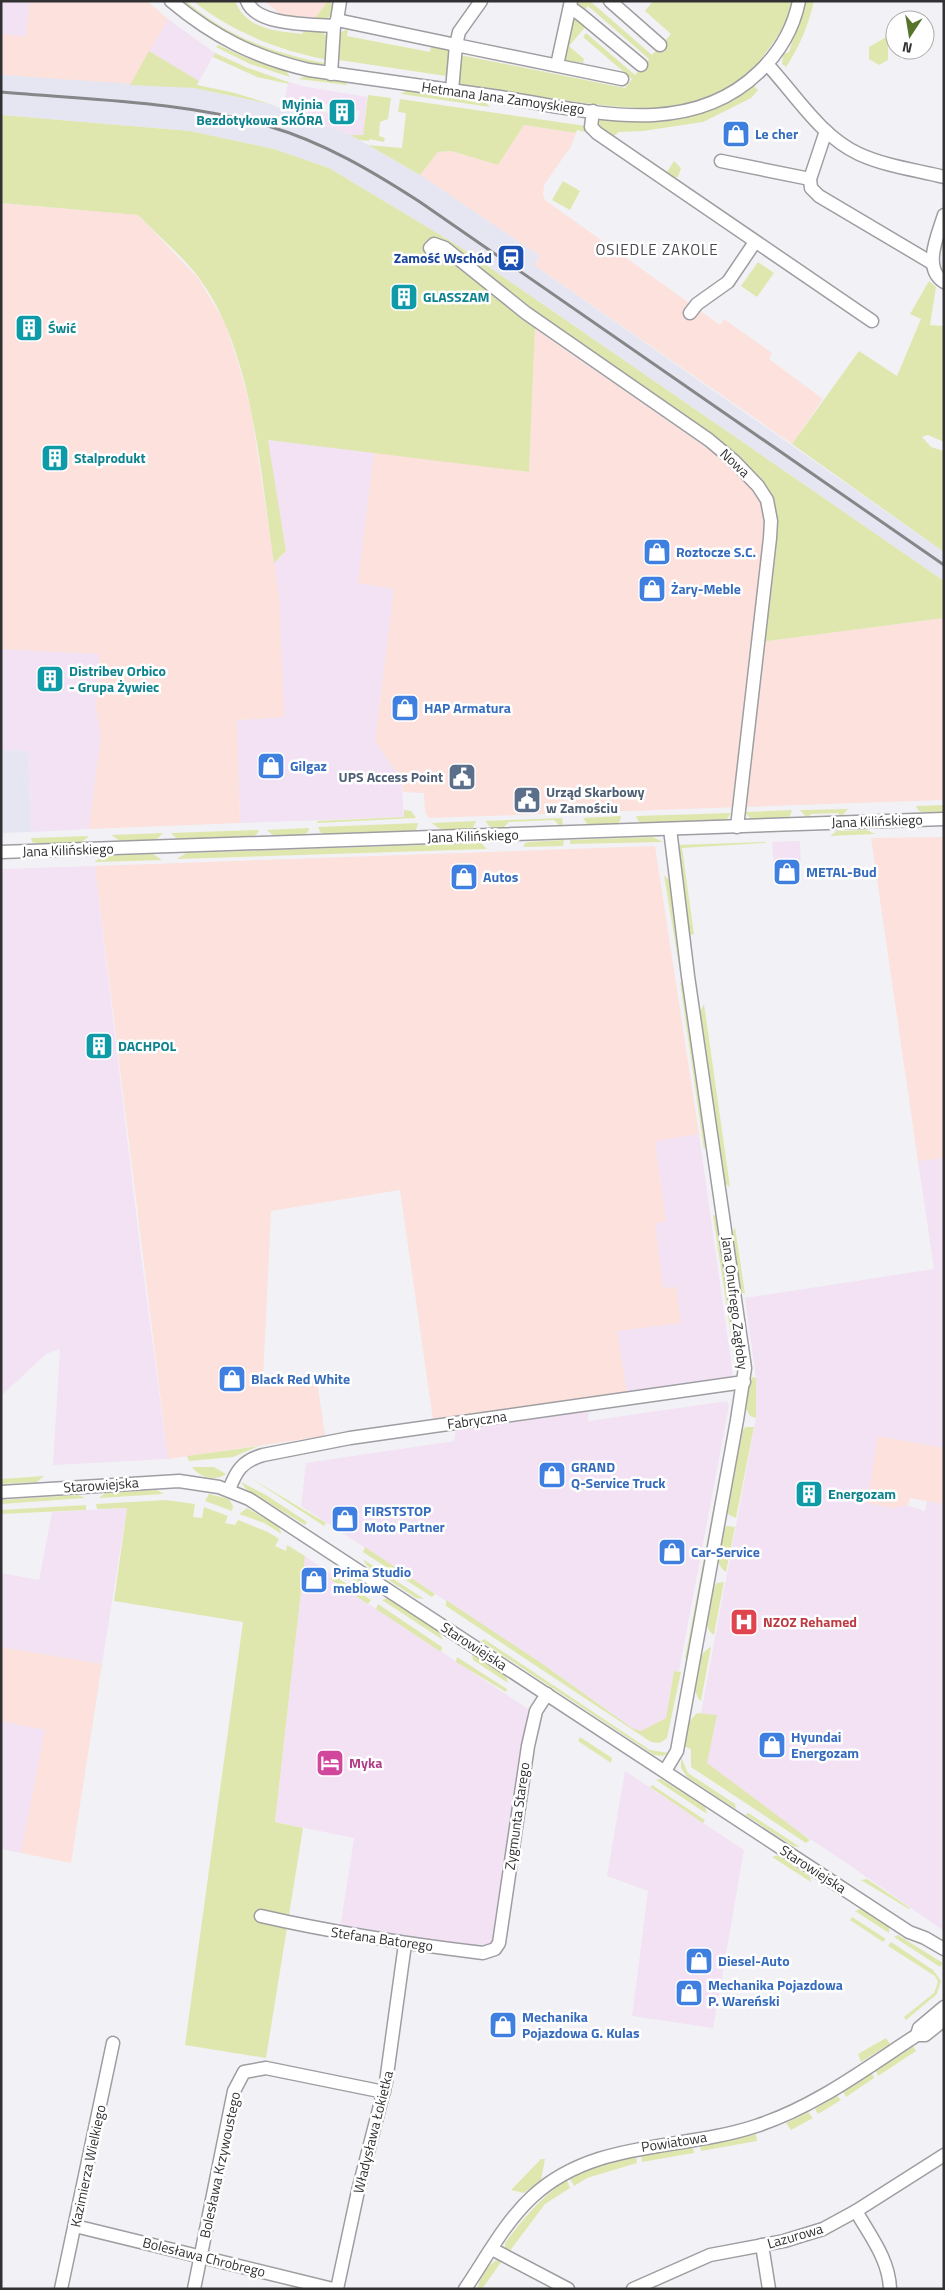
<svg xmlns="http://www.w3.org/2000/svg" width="945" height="2290" viewBox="0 0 945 2290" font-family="'Titillium Web',sans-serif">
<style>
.commercial{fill:#f2e2f4;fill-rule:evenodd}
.industrial{fill:#fce1dc}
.built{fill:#e6e6f2}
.green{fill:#e0e7ae}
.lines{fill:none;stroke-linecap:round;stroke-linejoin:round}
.minor-casing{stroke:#9e9ea2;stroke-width:15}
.minor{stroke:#fff;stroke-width:12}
.rail{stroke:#868689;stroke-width:3}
.labels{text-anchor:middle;stroke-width:5;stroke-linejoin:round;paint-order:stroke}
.street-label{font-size:14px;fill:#313133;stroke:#fff}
.culture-label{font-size:14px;font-weight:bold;fill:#0d838f;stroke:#fff;text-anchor:start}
.shop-label{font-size:14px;font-weight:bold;fill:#366cbe;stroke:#fff;text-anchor:start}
.transit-label{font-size:14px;font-weight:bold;fill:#164399;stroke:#fff;text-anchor:end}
.service-label{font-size:14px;font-weight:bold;fill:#4e5e75;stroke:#fff;text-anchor:end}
.health-label{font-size:14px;font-weight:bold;fill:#be3a42;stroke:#fff;text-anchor:start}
.hotel-label{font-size:14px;font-weight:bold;fill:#b23c85;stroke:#fff;text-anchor:start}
.neighbourhood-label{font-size:15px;letter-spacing:1px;fill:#48494c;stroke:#fff}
</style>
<rect width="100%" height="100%" fill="#f2f2f6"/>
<g class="commercial">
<polygon points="1,1 30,1 26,37 1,34"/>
<polygon points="168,19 215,53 199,81 149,51"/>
<path d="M288,82L302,86L367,97L363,135H350L283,109ZM325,104L360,111L358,120L323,112Z"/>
<polygon points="267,440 374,452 358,583 394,589 375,741 401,778 404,817 240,823 237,720 283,717 279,596 274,563 286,551"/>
<polygon points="1,649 99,654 96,708 101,736 89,829 31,832 28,751 1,750"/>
<polygon points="800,841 801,865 774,866 772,842"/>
<polygon points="95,866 141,1255 168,1459 53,1465 60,1349 46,1354 1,1396 1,869"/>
<polygon points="699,1134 733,1376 627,1392 617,1331 681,1323 676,1287 663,1288 655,1224 666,1221 655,1140"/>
<polygon points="944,1158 944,1448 878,1436 892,1508 903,1504 925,1511 927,1501 944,1504 944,1931 842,1860 692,1761 756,1418 756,1378 745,1298 934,1269 918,1161"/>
<polygon points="727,1401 729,1406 679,1671 674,1671 666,1718 641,1731 632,1728 544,1665 301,1506 306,1463 454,1441 456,1429 589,1409 588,1421"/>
<polygon points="127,1508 102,1664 1,1647 1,1573 39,1580 52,1512"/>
<polygon points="305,1556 333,1575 331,1579 528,1709 492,1943 481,1946 345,1929 341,1923 354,1838 275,1822"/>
<polygon points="1,1721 46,1730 21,1853 1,1849"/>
<polygon points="625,1771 744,1850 713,2028 632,2016 648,1891 607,1876"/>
</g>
<g class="industrial">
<polygon points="30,1 147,1 168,19 130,85 1,75 1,34 26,37"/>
<polygon points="265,1 328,1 315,18 282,16"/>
<polygon points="524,125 576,133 570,149 567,152 544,185 543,195 545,200 720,325 724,319 772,353 769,359 823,399 792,444 534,265 540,256 420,175 438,152 451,151 498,165"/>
<polygon points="1,203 138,215 198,278 224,321 238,362 251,410 279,596 284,717 237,720 240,823 89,829 101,736 96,708 99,654 1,649"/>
<polygon points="535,329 727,462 759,495 766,514 761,642 944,618 944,800 429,818 425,812 424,793 403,792 401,778 375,742 394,589 358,583 374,452 529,472"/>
<polygon points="944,837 944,1158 918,1161 871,838"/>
<polygon points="655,846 699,1134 655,1141 666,1221 655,1224 663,1288 676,1287 681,1323 617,1331 627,1392 433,1420 400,1190 271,1211 263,1379 316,1373 325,1436 168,1459 95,866"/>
<polygon points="878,1436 944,1448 944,1504 910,1498 908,1505 892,1508 867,1503"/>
<polygon points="1,1647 102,1664 71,1863 21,1853 45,1730 1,1721"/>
</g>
<g class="built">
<polygon points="1,75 194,88 270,104 350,135 368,145 420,175 540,256 534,265 944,552 944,581 457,245 329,168 274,149 190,131 1,115"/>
<polygon points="1,750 28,751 31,832 1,833"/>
</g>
<g class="green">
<path d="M180,1H186C226,36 273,53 325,63C306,74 233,37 214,27C202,20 191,10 180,1Z"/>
<path d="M193,1H235C247,30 276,31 302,34L305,28L322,31L329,40L328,60C278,50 234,33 193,1Z"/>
<polygon points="328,1 334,5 331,16 324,20 315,18"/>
<path d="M577,1H590L652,55L671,34L645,11L653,1H793C788,21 779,35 767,51C715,122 640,111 563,100C528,95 493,90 458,85L460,55L625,88L632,79L583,37L586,33L635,75L649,59L588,6L584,11L578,6Z"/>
<path d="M805,1H814C808,26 800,46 786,67L782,64L783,54L789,52Z"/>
<polygon points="575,17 587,25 569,46 584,59 583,63 562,60 573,18"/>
<polygon points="348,29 347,36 430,52 431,46 445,48 451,54 448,74 446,76 339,60 339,33"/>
<polygon points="888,36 888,60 879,65 869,59 869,47"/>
<polygon points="218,45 252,60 286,71 290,77 250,64 216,47"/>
<polygon points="149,51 199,81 197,85 235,93 270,104 194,88 130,85"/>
<polygon points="215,53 248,68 288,82 289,84 257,77 213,57"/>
<polygon points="305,76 347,82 347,85 299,79"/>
<path d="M753,85L758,90L751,98L703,122L643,131L619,132L611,138L597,128L599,121C609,115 636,122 649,122C688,122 722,107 753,85Z"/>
<polygon points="407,90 484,101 490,107 401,94"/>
<polygon points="368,95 391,98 388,119 380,122 379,136 385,138 384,142 369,139 369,141 359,140 350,135 363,135"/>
<polygon points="400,99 586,126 585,132 577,130 576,133 524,125 498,165 451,151 438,152 420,175 368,145 402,148 406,113 398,112"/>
<path d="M1,115L190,131L274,149L329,168L457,245L944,581V618L761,642L773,543L760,483L541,320L535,329L529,472L268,440L286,551L274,563C260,474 254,352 199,278C182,255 157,235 138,215L1,203Z"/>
<polygon points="674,161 681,168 678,177 673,178 665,175"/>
<polygon points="563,181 580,191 570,210 552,200"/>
<polygon points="758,262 774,273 757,297 741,286"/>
<polygon points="929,281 936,287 930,325 944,326 944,442 928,435 922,437 931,447 944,451 944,552 792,444 859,351 897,376 921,319 910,314"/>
<path d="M944,805V813C933,813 920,817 916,806Z"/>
<polygon points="848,809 841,817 838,813 811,814 807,818 800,810"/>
<polygon points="404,810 411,811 416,818 317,823 317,821 404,817"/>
<polygon points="792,810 790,816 785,819 751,819 744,812"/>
<polygon points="731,813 727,819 722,821 642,823 638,821 636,816"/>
<polygon points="621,816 620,821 615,825 588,825 583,818"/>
<polygon points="562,818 563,826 560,826 554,820 509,822 503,828 490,827 485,821"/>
<path d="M476,821L473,828C461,833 441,833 432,823Z"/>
<polygon points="418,823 416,830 410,832 324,834 320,832 318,827"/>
<polygon points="309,828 308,832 303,835 274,836 267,830"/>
<polygon points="259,830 257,834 253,837 177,839 171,833"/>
<polygon points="867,830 875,834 830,836 837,831"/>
<polygon points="163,833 156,840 120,841 111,835"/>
<polygon points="89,836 82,842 38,844 32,842 31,838"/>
<polygon points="653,837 663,842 570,844 570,840"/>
<polygon points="564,840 563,846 523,847 525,843 529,842"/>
<polygon points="765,842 766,843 682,848 694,934 689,935 676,845"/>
<polygon points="481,843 487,849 177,859 186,853"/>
<polygon points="153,854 162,860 95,862 101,856"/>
<polygon points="664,875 671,882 682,969 680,972"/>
<polygon points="680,982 684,985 707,1143 704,1150"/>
<polygon points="704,1004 730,1187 724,1183 700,1012"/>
<polygon points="713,1215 717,1216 738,1358 735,1362"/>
<polygon points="735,1227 745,1294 739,1291 732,1235"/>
<polygon points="753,1377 756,1378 756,1418 750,1416 745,1407 749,1380"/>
<polygon points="746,1427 754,1427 736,1518 729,1515 726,1509 741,1431"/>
<polygon points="259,1446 233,1457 189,1461 187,1456"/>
<path d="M192,1467H214L226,1474C215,1482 199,1477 192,1467Z"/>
<polygon points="44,1476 37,1482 1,1484 1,1479"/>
<polygon points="249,1477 326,1523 324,1526"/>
<polygon points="241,1482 266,1495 307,1522 305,1525 246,1489"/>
<polygon points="157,1490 164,1494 99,1498 105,1493"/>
<polygon points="209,1494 229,1499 233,1506 232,1511 205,1501"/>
<polygon points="78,1495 85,1498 1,1504 1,1500"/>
<polygon points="715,1499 716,1507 689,1657 685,1659"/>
<polygon points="166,1500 195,1504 193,1517 202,1518 204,1507 228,1516 225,1523 235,1525 238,1520 268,1532 279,1539 275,1546 286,1551 287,1545 305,1556 275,1822 303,1828 266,2058 185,2045 243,1622 114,1601 127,1508 97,1509 96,1504"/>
<polygon points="86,1505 86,1510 1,1514 1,1510"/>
<polygon points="247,1508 278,1526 282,1534 264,1523 239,1514"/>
<path d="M727,1526L735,1527L726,1572C711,1562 721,1544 724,1529Z"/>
<polygon points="365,1547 435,1594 432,1597 363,1552"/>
<polygon points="363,1559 424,1599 416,1598 367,1566"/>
<polygon points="338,1566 370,1586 373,1594 333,1567"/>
<polygon points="333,1575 371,1600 368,1604 330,1579"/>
<path d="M724,1582L714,1635C710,1632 708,1630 707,1625C705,1617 711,1589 717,1583Z"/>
<polygon points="387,1598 439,1632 443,1640 382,1600"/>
<polygon points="446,1600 544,1665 632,1728 641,1731 666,1718 674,1671 681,1672 667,1738 660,1743 651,1742 446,1606"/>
<polygon points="378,1604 442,1647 441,1652 376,1609"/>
<polygon points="484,1639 650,1750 669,1753 662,1756 654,1755 481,1641"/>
<path d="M711,1647L701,1701C688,1690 696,1653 711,1647Z"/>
<polygon points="472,1654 506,1676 508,1683 473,1660"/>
<polygon points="457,1657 507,1689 506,1692 456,1662"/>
<polygon points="697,1713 717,1715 707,1763 810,1840 806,1843 691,1767 691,1749 684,1746 688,1723"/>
<polygon points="580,1737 612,1758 611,1763 578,1741"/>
<polygon points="681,1757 688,1773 735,1804 736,1809 687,1777 681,1768"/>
<polygon points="661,1779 705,1807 707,1814 656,1780"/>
<polygon points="652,1785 705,1820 703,1823 650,1787"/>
<polygon points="748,1813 750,1814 800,1847 793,1846 745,1815"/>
<polygon points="778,1855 810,1877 811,1882 772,1857"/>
<polygon points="867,1879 910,1908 909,1909 861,1880"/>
<polygon points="861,1909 889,1927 889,1933 855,1911"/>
<polygon points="852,1917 886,1939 883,1942 850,1920"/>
<polygon points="898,1935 943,1963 940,1967 894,1937"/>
<polygon points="891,1942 933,1970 941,1981 937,1994 906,2020 904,2017 934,1993 938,1982 935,1976 888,1946"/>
<polygon points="886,2038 890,2044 861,2062 858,2054"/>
<polygon points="913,2046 916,2051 878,2076 876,2071"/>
<polygon points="872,2073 874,2078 846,2097 843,2092"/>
<polygon points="836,2095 841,2100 818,2114 815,2109"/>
<polygon points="808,2112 813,2118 791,2130 786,2123"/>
<polygon points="756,2134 757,2141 701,2151 700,2146"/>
<polygon points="693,2147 694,2153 642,2162 641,2155"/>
<polygon points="636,2156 637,2163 587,2178 574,2186 570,2179 587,2169"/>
<polygon points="541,2159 545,2159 541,2180 524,2193 511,2190"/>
<path d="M567,2180L570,2188L545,2204L509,2252L505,2248V2243C523,2219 541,2197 567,2180Z"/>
<path d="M497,2260L502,2261L482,2289H478C478,2280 488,2264 497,2260Z"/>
</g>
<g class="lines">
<defs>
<g id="minor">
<path d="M171,1C214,37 254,57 309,70C372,79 436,88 500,97C586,110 688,141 759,72C780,52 793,30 799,1"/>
<path d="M247,1C256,26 312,24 334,26L337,20"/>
<polyline points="340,1 337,20 456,45 459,32 481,1"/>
<polyline points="610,1 660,45"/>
<polyline points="570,7 581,15 641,65"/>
<path d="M767,64C795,94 820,136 859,154C885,166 916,170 944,177"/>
<polyline points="557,65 571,1"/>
<polyline points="331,74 334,26"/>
<polyline points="452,90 456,45 622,79"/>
<polyline points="593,111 591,127 597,133 872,321"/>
<polyline points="826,131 810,179 811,188 819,196 932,263"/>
<polyline points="721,161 810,179"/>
<path d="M944,215C938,235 922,268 944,282"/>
<polyline points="430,248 434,244 445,248 526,313 709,440 734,461 758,486 767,500 771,521 770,538 737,827"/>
<polyline points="690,313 697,304 728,282 755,242"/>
<polyline points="1,852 944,819"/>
<path d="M229,1490C236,1471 242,1461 263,1455L350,1438L744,1382"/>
<polyline points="1,1492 179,1481 219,1487 249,1499 909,1932 925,1938 944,1949"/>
<polyline points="665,1771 677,1751 737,1420 745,1368 688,976 670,829"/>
<path d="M261,1916C335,1933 408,1944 483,1953L495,1949L499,1943L528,1746L536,1711L547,1694"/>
<polyline points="917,2035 919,2028 944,2007"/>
<path d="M856,2211C870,2236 889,2259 890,2289"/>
<polyline points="75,2226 333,2289"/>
<polyline points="762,2245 769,2289"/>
<polyline points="492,2249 568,2289"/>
<polyline points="61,2289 113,2043"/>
<polyline points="194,2289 234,2091 244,2072 266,2068 384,2092"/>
<polyline points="337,2289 358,2191 386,2082 405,1944"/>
<path d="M465,2289C486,2258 505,2222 532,2197C594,2139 681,2151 756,2126C815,2107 866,2068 917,2035H925L944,2020"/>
<polyline points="633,2289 710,2255 784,2241 823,2229 856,2211 944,2155"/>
</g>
</defs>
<use href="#minor" class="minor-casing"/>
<use href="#minor" class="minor"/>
<path class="rail" d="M1,92C90,100 182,101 268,126C323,142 372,171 420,202L944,565"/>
</g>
<defs>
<symbol id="building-square" viewBox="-11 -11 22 22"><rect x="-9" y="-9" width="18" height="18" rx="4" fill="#0f9aa8" stroke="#fff"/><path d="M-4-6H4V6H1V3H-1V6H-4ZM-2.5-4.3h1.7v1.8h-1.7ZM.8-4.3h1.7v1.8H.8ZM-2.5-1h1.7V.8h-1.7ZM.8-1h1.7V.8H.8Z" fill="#fff"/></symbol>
<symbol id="shop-square" viewBox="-11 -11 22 22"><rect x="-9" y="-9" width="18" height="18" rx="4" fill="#3f7fe0" stroke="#fff"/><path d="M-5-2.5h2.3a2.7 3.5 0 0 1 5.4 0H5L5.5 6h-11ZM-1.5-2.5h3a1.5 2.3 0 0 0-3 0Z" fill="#fff"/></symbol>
<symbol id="station-square" viewBox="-11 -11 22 22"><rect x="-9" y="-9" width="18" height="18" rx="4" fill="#1a4fb4" stroke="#fff"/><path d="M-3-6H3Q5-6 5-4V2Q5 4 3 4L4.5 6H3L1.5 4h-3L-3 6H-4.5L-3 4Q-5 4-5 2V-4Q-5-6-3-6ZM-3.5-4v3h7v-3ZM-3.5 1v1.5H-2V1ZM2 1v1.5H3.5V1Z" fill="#fff"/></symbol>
<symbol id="civic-square" viewBox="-11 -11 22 22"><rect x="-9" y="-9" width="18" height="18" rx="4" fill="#5c6f8a" stroke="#fff"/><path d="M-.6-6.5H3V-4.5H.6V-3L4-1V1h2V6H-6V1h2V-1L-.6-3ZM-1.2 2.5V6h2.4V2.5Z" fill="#fff"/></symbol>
<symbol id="hospital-square" viewBox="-11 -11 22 22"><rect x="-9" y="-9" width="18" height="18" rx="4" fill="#e0444e" stroke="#fff"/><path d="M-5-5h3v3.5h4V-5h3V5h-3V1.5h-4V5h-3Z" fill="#fff"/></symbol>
<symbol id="hotel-square" viewBox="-11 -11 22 22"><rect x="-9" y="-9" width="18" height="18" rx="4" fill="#d1479c" stroke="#fff"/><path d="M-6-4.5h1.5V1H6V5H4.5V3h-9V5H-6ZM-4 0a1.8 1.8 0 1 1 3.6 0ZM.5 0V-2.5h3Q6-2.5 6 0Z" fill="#fff"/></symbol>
</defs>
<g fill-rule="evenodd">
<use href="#building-square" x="326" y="96" width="32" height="32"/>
<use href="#shop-square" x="720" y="118" width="32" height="32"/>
<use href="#station-square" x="495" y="242" width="32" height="32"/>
<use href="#building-square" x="388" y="281" width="32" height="32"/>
<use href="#building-square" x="13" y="312" width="32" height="32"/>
<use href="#building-square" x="39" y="442" width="32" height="32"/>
<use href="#shop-square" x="641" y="536" width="32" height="32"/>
<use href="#shop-square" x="636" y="573" width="32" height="32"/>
<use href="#building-square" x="34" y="663" width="32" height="32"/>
<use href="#shop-square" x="389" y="692" width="32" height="32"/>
<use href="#shop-square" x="255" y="750" width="32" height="32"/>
<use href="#civic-square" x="446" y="761" width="32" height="32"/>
<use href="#civic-square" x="511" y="784" width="32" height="32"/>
<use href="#shop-square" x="771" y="856" width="32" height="32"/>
<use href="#shop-square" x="448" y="861" width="32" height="32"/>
<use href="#building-square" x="83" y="1030" width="32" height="32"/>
<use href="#shop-square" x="216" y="1363" width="32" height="32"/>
<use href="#shop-square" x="536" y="1459" width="32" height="32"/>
<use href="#building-square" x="793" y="1478" width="32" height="32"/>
<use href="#shop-square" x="329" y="1503" width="32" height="32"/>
<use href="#shop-square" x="656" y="1536" width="32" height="32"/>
<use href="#shop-square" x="298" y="1564" width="32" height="32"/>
<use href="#hospital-square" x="728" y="1606" width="32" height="32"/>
<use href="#shop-square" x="756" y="1729" width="32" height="32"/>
<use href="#hotel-square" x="314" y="1747" width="32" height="32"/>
<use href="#shop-square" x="683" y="1945" width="32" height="32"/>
<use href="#shop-square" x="673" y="1977" width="32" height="32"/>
<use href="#shop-square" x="487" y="2009" width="32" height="32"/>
</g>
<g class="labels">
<g class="street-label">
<text transform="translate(503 98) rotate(8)" y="5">Hetmana Jana Zamoyskiego</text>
<text transform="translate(735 463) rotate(43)" y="5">Nowa</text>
<text transform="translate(877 821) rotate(-2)" y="5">Jana Kilińskiego</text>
<text transform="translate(473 836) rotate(-2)" y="5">Jana Kilińskiego</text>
<text transform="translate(68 850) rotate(-2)" y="5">Jana Kilińskiego</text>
<text transform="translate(735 1303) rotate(83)" y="5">Jana Onufrego Zagłoby</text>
<text transform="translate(477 1420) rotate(-8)" y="5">Fabryczna</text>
<text transform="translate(101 1485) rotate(-4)" y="5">Starowiejska</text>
<text transform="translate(474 1646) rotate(33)" y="5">Starowiejska</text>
<text transform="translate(517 1816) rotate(-82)" y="5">Zygmunta Starego</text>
<text transform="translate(813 1869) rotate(33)" y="5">Starowiejska</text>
<text transform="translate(382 1939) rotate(8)" y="5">Stefana Batorego</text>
<text transform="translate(373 2132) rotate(-76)" y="5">Władysława Łokietka</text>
<text transform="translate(674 2142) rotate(-9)" y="5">Powiatowa</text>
<text transform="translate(220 2165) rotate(-78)" y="5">Bolesława Krzywoustego</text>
<text transform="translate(88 2166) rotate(-78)" y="5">Kazimierza Wielkiego</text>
<text transform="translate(795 2236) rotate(-16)" y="5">Lazurowa</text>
<text transform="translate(204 2257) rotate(14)" y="5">Bolesława Chrobrego</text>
</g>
<g class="culture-label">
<text x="323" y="109" text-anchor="end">Myjnia<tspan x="323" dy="16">Bezdotykowa SKÓRA</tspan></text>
<text x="423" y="302">GLASSZAM</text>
<text x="48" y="333">Świć</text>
<text x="74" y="463">Stalprodukt</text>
<text x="69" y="676">Distribev Orbico<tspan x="69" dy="16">- Grupa Żywiec</tspan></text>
<text x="118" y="1051">DACHPOL</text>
<text x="828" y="1499">Energozam</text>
</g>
<g class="shop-label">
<text x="755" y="139">Le cher</text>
<text x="676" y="557">Roztocze S.C.</text>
<text x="671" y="594">Żary-Meble</text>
<text x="424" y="713">HAP Armatura</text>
<text x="290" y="771">Gilgaz</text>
<text x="806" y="877">METAL-Bud</text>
<text x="483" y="882">Autos</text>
<text x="251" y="1384">Black Red White</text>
<text x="571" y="1472">GRAND<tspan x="571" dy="16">Q-Service Truck</tspan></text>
<text x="364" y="1516">FIRSTSTOP<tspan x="364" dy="16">Moto Partner</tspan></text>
<text x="691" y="1557">Car-Service</text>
<text x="333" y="1577">Prima Studio<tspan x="333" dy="16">meblowe</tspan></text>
<text x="791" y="1742">Hyundai<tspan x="791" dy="16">Energozam</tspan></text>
<text x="718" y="1966">Diesel-Auto</text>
<text x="708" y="1990">Mechanika Pojazdowa<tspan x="708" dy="16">P. Wareński</tspan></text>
<text x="522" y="2022">Mechanika<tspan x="522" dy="16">Pojazdowa G. Kulas</tspan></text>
</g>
<g class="transit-label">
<text x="492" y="263">Zamość Wschód</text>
</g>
<g class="service-label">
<text x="443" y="782">UPS Access Point</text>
<text x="546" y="797" text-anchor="start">Urząd Skarbowy<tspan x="546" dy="16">w Zamościu</tspan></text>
</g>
<g class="health-label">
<text x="763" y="1627">NZOZ Rehamed</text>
</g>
<g class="hotel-label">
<text x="349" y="1768">Myka</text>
</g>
<g class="neighbourhood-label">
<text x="657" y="255">OSIEDLE ZAKOLE</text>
</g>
</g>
<rect width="945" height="2290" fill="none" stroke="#313133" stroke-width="5"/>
<g transform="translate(910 35) rotate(192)"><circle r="24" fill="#ffffff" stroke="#adadad"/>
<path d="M0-4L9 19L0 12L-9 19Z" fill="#56752b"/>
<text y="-8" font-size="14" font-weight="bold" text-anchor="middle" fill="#313133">N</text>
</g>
</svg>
